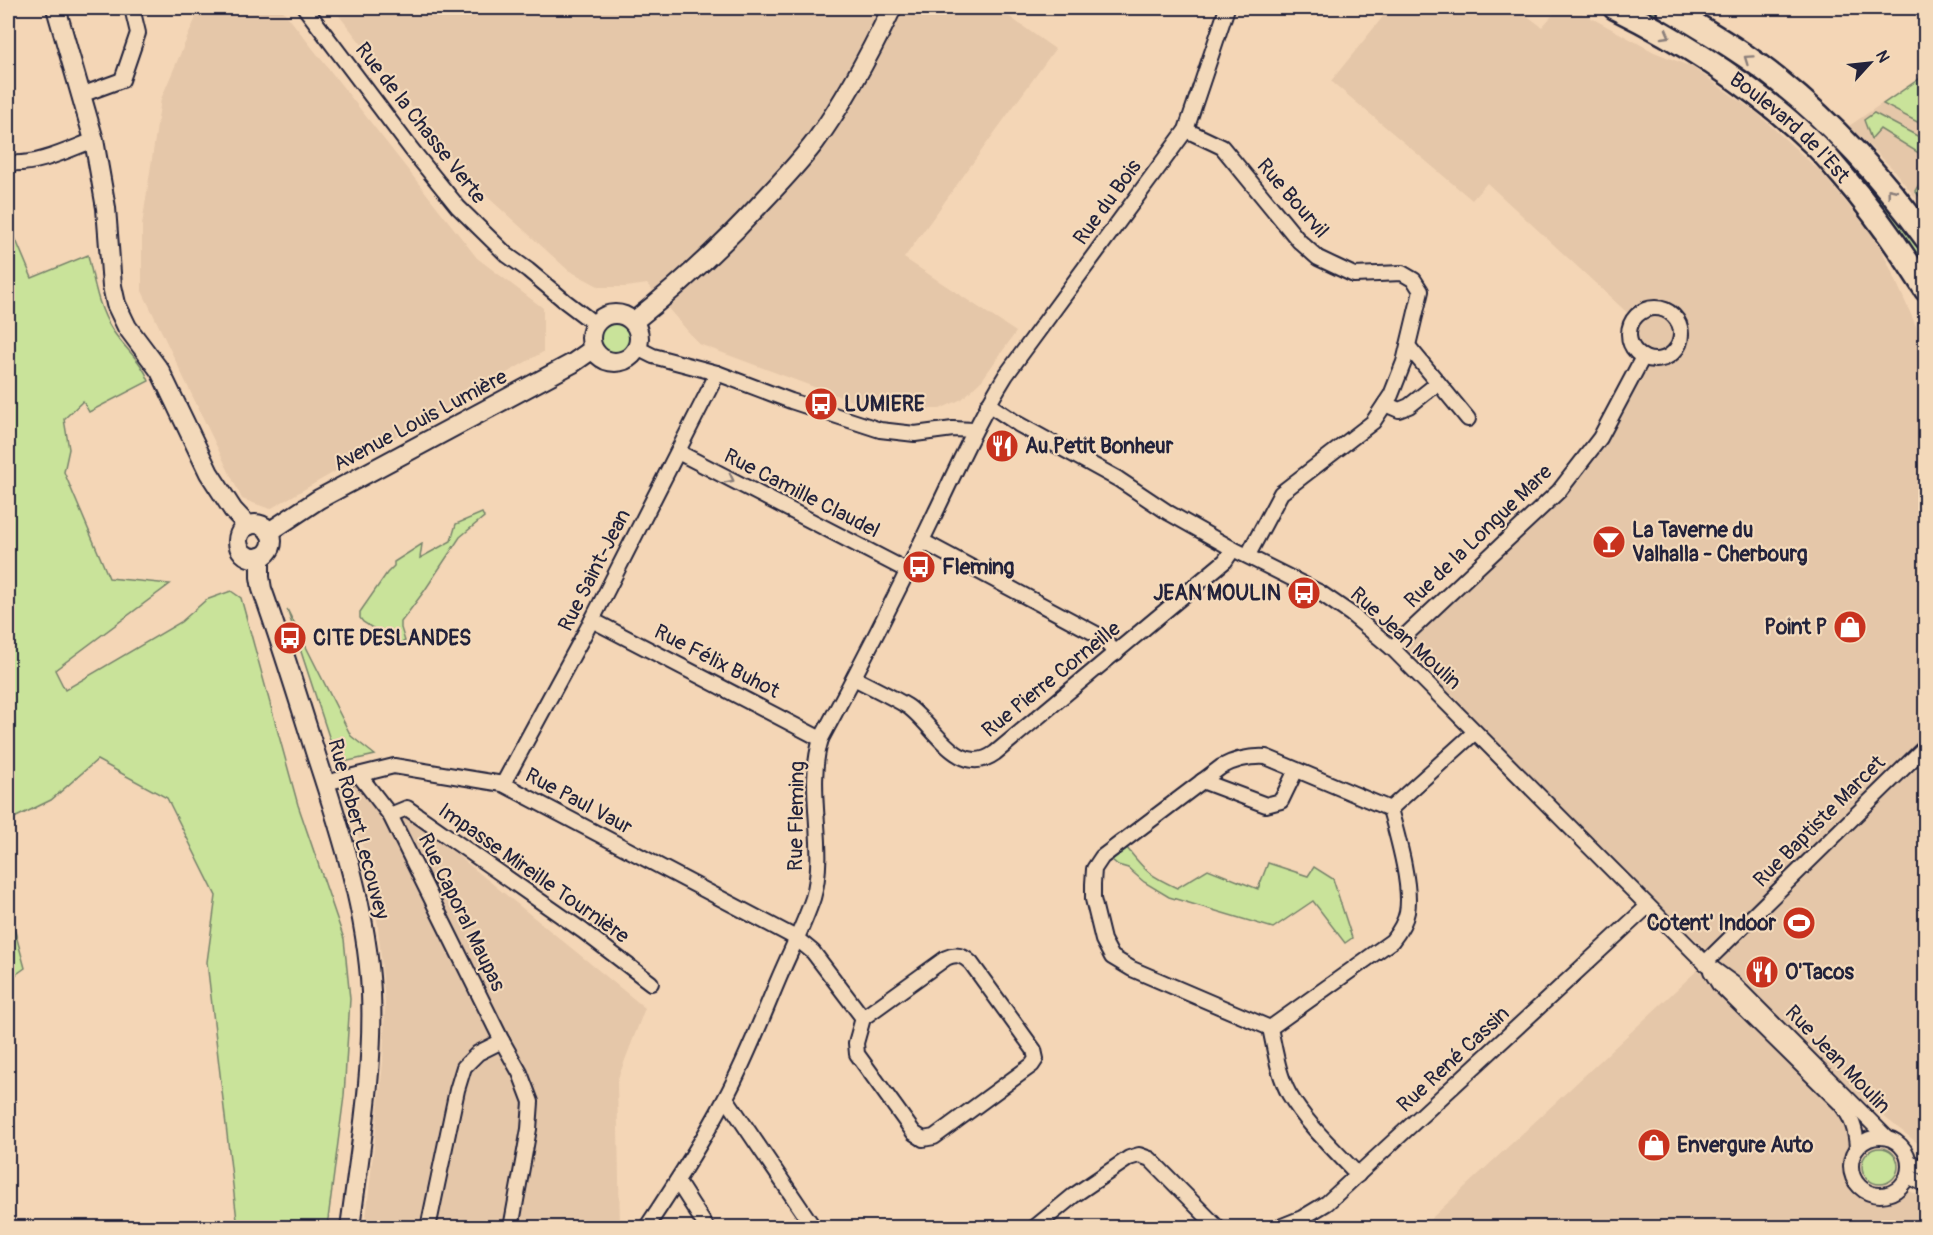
<svg xmlns="http://www.w3.org/2000/svg" width="1933" height="1235" viewBox="0 0 1933 1235" font-family="Pangolin,sans-serif">
<style>
.built{fill:#e5c7a9}
.green{fill:#c9e39a;stroke:#76826a;stroke-width:1.5}
.lines{fill:none;stroke-linecap:round;stroke-linejoin:round}
.minor-casing{stroke:#22223b;stroke-width:18}
.tertiary-casing{stroke:#22223b;stroke-width:22}
.primary-casing{stroke:#22223b;stroke-width:27}
.minor{stroke:#f3d9ba;stroke-width:14}
.tertiary{stroke:#f3d9ba;stroke-width:18}
.primary{stroke:#f3d9ba;stroke-width:22}
.oneway{stroke:#8a7e7a}
.labels{text-anchor:middle;stroke-width:4.5;stroke-linejoin:round;paint-order:stroke}
.street-label{font-size:21px;fill:#22223b;stroke:#f3d9ba}
.poi-label{font-size:21px;font-weight:bold;fill:#22223b;stroke:#f3d9ba;text-anchor:start}
</style>
<rect width="100%" height="100%" fill="#f4d6b6"/>
<filter id="ink" filterUnits="userSpaceOnUse"><feTurbulence type="fractalNoise" baseFrequency=".0167" numOctaves="2"/><feDisplacementMap in="SourceGraphic" scale="12" xChannelSelector="R" yChannelSelector="G"/><feConvolveMatrix kernelMatrix="1 2 1 2 8 2 1 2 1" color-interpolation-filters="sRGB"/></filter>
<g filter="url(#ink)">
<g class="built">
<polygon points="200,8 281,8 477,258 543,308 543,352 270,509 242,499 142,291 142,225 161,99"/>
<polygon points="333,8 997,8 1055,49 904,258 1016,332 982,380 962,399 940,409 900,409 849,400 699,344 647,284 626,287 600,287 568,270 470,181"/>
<polygon points="1390,8 1517,8 1542,27 1559,8 1573,8 1654,52 1692,67 1757,113 1821,172 1878,241 1926,348 1925,1149 1854,1093 1655,900 1404,650 1559,491 1643,357 1637,352 1630,339 1629,332 1634,319 1487,183 1472,200 1331,81"/>
<polygon points="1925,74 1925,210 1892,168 1849,126"/>
<polygon points="359,775 645,1008 617,1081 620,1227 365,1227 383,1062 385,1004 378,926 367,858 342,796"/>
<polygon points="1705,963 1840,1103 1854,1152 1851,1161 1852,1171 1855,1180 1860,1187 1874,1194 1889,1194 1900,1188 1925,1197 1925,1227 1421,1228"/>
</g>
<g class="green">
<polygon points="1632,8 1646,8 1711,43 1755,73 1814,123 1893,206 1925,253 1925,266 1881,205"/>
<polygon points="1925,75 1925,126 1883,104"/>
<polygon points="1874,113 1925,140 1925,157 1880,129 1871,139 1864,120"/>
<polygon points="1925,174 1925,203 1915,191"/>
<path d="M8,221L32,278L88,255C94,281 98,308 113,331C125,349 142,361 149,381L89,412L83,401L64,419L69,449L64,472L109,578L170,584L55,670L65,690L181,622L206,600L231,591L241,598L298,805L344,939L350,999L344,1096L327,1227H231L237,1220L207,962L216,896L167,798L97,760L51,800L8,821Z"/>
<circle cx="615" cy="338" r="16"/>
<polygon points="482,513 484,517 460,537 425,590 401,622 401,628 405,641 399,644 396,643 363,622 360,618 360,612 387,573 394,566 394,562 422,544 420,558 451,541 456,524"/>
<polygon points="287,609 351,736 375,755 344,762 335,755"/>
<path d="M1127,848C1146,872 1149,875 1177,888L1208,869L1258,889L1268,863L1308,876L1314,867L1333,879L1352,938L1345,943L1313,901L1273,928L1169,897L1144,882L1128,868L1118,865L1112,860Z"/>
<polygon points="8,906 25,968 8,980"/>
<circle cx="1880" cy="1166" r="18"/>
</g>
<g class="lines">
<defs>
<g id="minor">
<polyline points="305,8 412,150 458,207 507,255 528,270 566,302 595,324"/>
<polyline points="81,95 122,80 138,33 132,8"/>
<polyline points="1186,130 1222,147 1299,241 1318,258 1354,275 1402,273 1414,280 1421,291 1404,362 1391,395 1373,422 1281,493 1248,555"/>
<path d="M8,163C36,166 68,150 94,140"/>
<circle cx="1655" cy="334" r="26"/>
<polyline points="1408,346 1468,419"/>
<polyline points="637,348 653,356 717,373 791,401 880,430 915,434 953,429 974,430"/>
<polyline points="988,404 1018,424 1118,479 1169,513 1233,549 1319,592 1351,614 1392,648 1705,963 1734,984 1886,1137"/>
<polyline points="1385,404 1399,410 1409,406 1438,383"/>
<polyline points="678,452 908,571"/>
<polyline points="922,541 1100,636 1116,653"/>
<polyline points="592,620 821,739"/>
<polyline points="1392,648 1559,491 1600,438 1643,357"/>
<path d="M854,678C871,687 890,696 907,706C933,723 958,780 995,753L1225,561L1233,549"/>
<polyline points="359,775 390,815 502,1041 520,1073 531,1102 529,1129 511,1228"/>
<polyline points="1202,781 1266,805 1281,801 1296,770"/>
<path d="M325,783L394,766L503,784L796,938L813,952L863,1018L946,958C956,953 963,955 971,963L1034,1050L1036,1059L1032,1065L934,1137L923,1139L914,1133L857,1054L856,1043L863,1018"/>
<polyline points="503,784 592,620 713,382 717,373"/>
<polyline points="1390,809 1475,732"/>
<polyline points="390,815 407,808 583,931 651,983"/>
<polyline points="1705,963 1926,746"/>
<path d="M1711,971L1719,984L1840,1103C1852,1118 1856,1129 1857,1148"/>
<path d="M1270,1028L1132,969L1112,957L1103,940L1093,899V884L1094,869L1102,857L1221,767C1236,759 1249,756 1266,757L1390,809"/>
<polyline points="726,1098 814,1228"/>
<circle cx="1880" cy="1166" r="29"/>
<polyline points="1909,1162 1926,1168"/>
<path d="M1358,1175C1335,1150 1307,1125 1289,1094C1278,1074 1275,1050 1270,1028L1392,941C1399,932 1405,923 1407,912C1412,886 1397,835 1390,809"/>
<polyline points="1908,1176 1926,1185"/>
<polyline points="677,1181 707,1228"/>
<polyline points="428,1228 457,1090 464,1067 478,1053 502,1041"/>
<path d="M646,1228C674,1186 702,1143 725,1099C746,1060 762,1018 779,978C790,952 804,925 813,898C828,846 805,791 821,739C859,669 895,598 929,526C954,475 976,423 1006,375L1186,130L1227,8"/>
<polyline points="1034,1228 1073,1196 1129,1158 1139,1155 1150,1159 1218,1228"/>
<polyline points="1277,1228 1302,1218 1327,1203 1648,906"/>
</g>
<g id="tertiary">
<polyline points="56,8 94,140 106,208 112,286 116,304 127,327 160,371 209,473 233,510 248,526"/>
<circle cx="615" cy="338" r="24"/>
<path d="M633,322C681,284 722,246 763,201C781,182 799,163 815,142C845,101 870,54 892,8"/>
<circle cx="255" cy="541" r="17"/>
<polyline points="269,532 319,499 573,363 593,349"/>
<path d="M260,557V577L262,589C282,645 299,701 317,758C342,834 367,912 371,992C374,1071 360,1150 350,1228"/>
</g>
<g id="primary">
<path id="s1" d="M1615,8C1688,44 1755,87 1814,144C1824,153 1833,165 1842,175C1873,211 1900,249 1926,290"/>
<path d="M1668,8C1706,31 1745,53 1779,81C1835,126 1884,180 1926,238"/>
</g>
</defs>
<use href="#minor" class="minor-casing"/>
<use href="#tertiary" class="tertiary-casing"/>
<use href="#primary" class="primary-casing"/>
<use href="#minor" class="minor"/>
<use href="#tertiary" class="tertiary"/>
<use href="#primary" class="primary"/>
</g>
<defs><path id="oneway-chevron" d="M-2-3.5L2.5 0L-2 3.5" fill="none" stroke-width="1.6" stroke-linecap="round" stroke-linejoin="round" transform="scale(1.5)"/></defs>
<g class="oneway">
<use href="#oneway-chevron" transform="translate(1666 35) rotate(29)"/>
<use href="#oneway-chevron" transform="translate(1748 59) rotate(-145)"/>
<use href="#oneway-chevron" transform="translate(1891 192) rotate(-129)"/>
<use href="#oneway-chevron" transform="translate(730 479) rotate(27)"/>
</g>
</g>
<defs>
<symbol id="bus-disc" viewBox="-11 -11 22 22"><circle r="9.5" fill="#c8321e" stroke="#f3d9ba"/><path d="M-5-6H5V4H4V6H2V4H-2V6H-4V4H-5ZM-3.5-4V0h7V-4ZM-3.5 1.2v1.5H-2V1.2ZM2 1.2v1.5H3.5V1.2Z" fill="#fff"/></symbol>
<symbol id="restaurant-disc" viewBox="-11 -11 22 22"><circle r="9.5" fill="#c8321e" stroke="#f3d9ba"/><path d="M-5-6h1v4h1v-4h1v4h1v-4h1v5L-1.5 .5V6h-2V.5L-5-1ZM5-6V6H3V1.5H1.5Q1.5-4 5-6Z" fill="#fff"/></symbol>
<symbol id="bar-disc" viewBox="-11 -11 22 22"><circle r="9.5" fill="#c8321e" stroke="#f3d9ba"/><path d="M-6-5H6L.8 .8V4.5H3.5V6h-7V4.5H-.8V.8Z" fill="#fff"/></symbol>
<symbol id="shop-disc" viewBox="-11 -11 22 22"><circle r="9.5" fill="#c8321e" stroke="#f3d9ba"/><path d="M-5-2.5h2.3a2.7 3.5 0 0 1 5.4 0H5L5.5 6h-11ZM-1.5-2.5h3a1.5 2.3 0 0 0-3 0Z" fill="#fff"/></symbol>
<symbol id="stadium-disc" viewBox="-11 -11 22 22"><circle r="9.5" fill="#c8321e" stroke="#f3d9ba"/><path d="M0-5a6.5 5 0 1 0 0 10a6.5 5 0 1 0 0-10ZM-3.5-1.8h7v3.6h-7Z" fill="#fff"/></symbol>
</defs>
<g fill-rule="evenodd">
<use href="#bus-disc" x="802" y="385" width="38" height="38"/>
<use href="#restaurant-disc" x="983" y="427" width="38" height="38"/>
<use href="#bar-disc" x="1590" y="523" width="38" height="38"/>
<use href="#bus-disc" x="900" y="548" width="38" height="38"/>
<use href="#bus-disc" x="1285" y="574" width="38" height="38"/>
<use href="#shop-disc" x="1831" y="608" width="38" height="38"/>
<use href="#bus-disc" x="271" y="619" width="38" height="38"/>
<use href="#stadium-disc" x="1780" y="904" width="38" height="38"/>
<use href="#restaurant-disc" x="1743" y="953" width="38" height="38"/>
<use href="#shop-disc" x="1635" y="1126" width="38" height="38"/>
</g>
<g class="labels">
<g class="street-label">
<text transform="translate(421 123) rotate(52)" y="7">Rue de la Chasse Verte</text>
<text dy="7" stroke="none"><textPath href="#s1" startOffset="213">Boulevard de l'Est</textPath></text>
<text transform="translate(1293 198) rotate(49)" y="7">Rue Bourvil</text>
<text transform="translate(1107 202) rotate(-54)" y="7">Rue du Bois</text>
<text transform="translate(420 420) rotate(-28)" y="7">Avenue Louis Lumière</text>
<text transform="translate(802 493) rotate(27)" y="7">Rue Camille Claudel</text>
<text transform="translate(1478 536) rotate(-44)" y="7">Rue de la Longue Mare</text>
<text transform="translate(594 570) rotate(-63)" y="7">Rue Saint-Jean</text>
<text transform="translate(1406 638) rotate(42)" y="7">Rue Jean Moulin</text>
<text transform="translate(717 661) rotate(27)" y="7">Rue Félix Buhot</text>
<text transform="translate(1051 679) rotate(-39)" y="7">Rue Pierre Corneille</text>
<text transform="translate(579 801) rotate(28)" y="7">Rue Paul Vaur</text>
<text transform="translate(796 816) rotate(-89)" y="7">Rue Fleming</text>
<text transform="translate(1819 821) rotate(-45)" y="7">Rue Baptiste Marcet</text>
<text transform="translate(359 829) rotate(75)" y="7">Rue Robert Lecouvey</text>
<text transform="translate(534 873) rotate(35)" y="7">Impasse Mireille Tournière</text>
<text transform="translate(462 912) rotate(64)" y="7">Rue Caporal Maupas</text>
<text transform="translate(1453 1059) rotate(-43)" y="7">Rue René Cassin</text>
<text transform="translate(1838 1059) rotate(46)" y="7">Rue Jean Moulin</text>
</g>
<g class="poi-label">
<text x="844" y="411">LUMIERE</text>
<text x="1025" y="453">Au Petit Bonheur</text>
<text x="1632" y="537">La Taverne du<tspan x="1632" dy="24">Valhalla - Cherbourg</tspan></text>
<text x="942" y="574">Fleming</text>
<text x="1281" y="600" text-anchor="end">JEAN MOULIN</text>
<text x="1827" y="634" text-anchor="end">Point P</text>
<text x="313" y="645">CITE DESLANDES</text>
<text x="1776" y="930" text-anchor="end">Cotent' Indoor</text>
<text x="1785" y="979">O'Tacos</text>
<text x="1677" y="1152">Envergure Auto</text>
</g>
</g>
<rect width="1933" height="1235" fill="none" stroke="#f3d9ba" stroke-width="30"/>
<rect x="15" y="15" width="1903" height="1205" fill="none" stroke="#22223b" stroke-width="2" filter="url(#ink)"/>
<g transform="translate(1870 63) rotate(63)" stroke="#f3d9ba" stroke-width="4.5" paint-order="stroke">
<path d="M0-4.5L10 22L0 15L-10 22Z" fill="#22223b"/>
<text y="-9" font-size="16" font-weight="bold" text-anchor="middle" fill="#22223b">N</text>
</g>
</svg>
